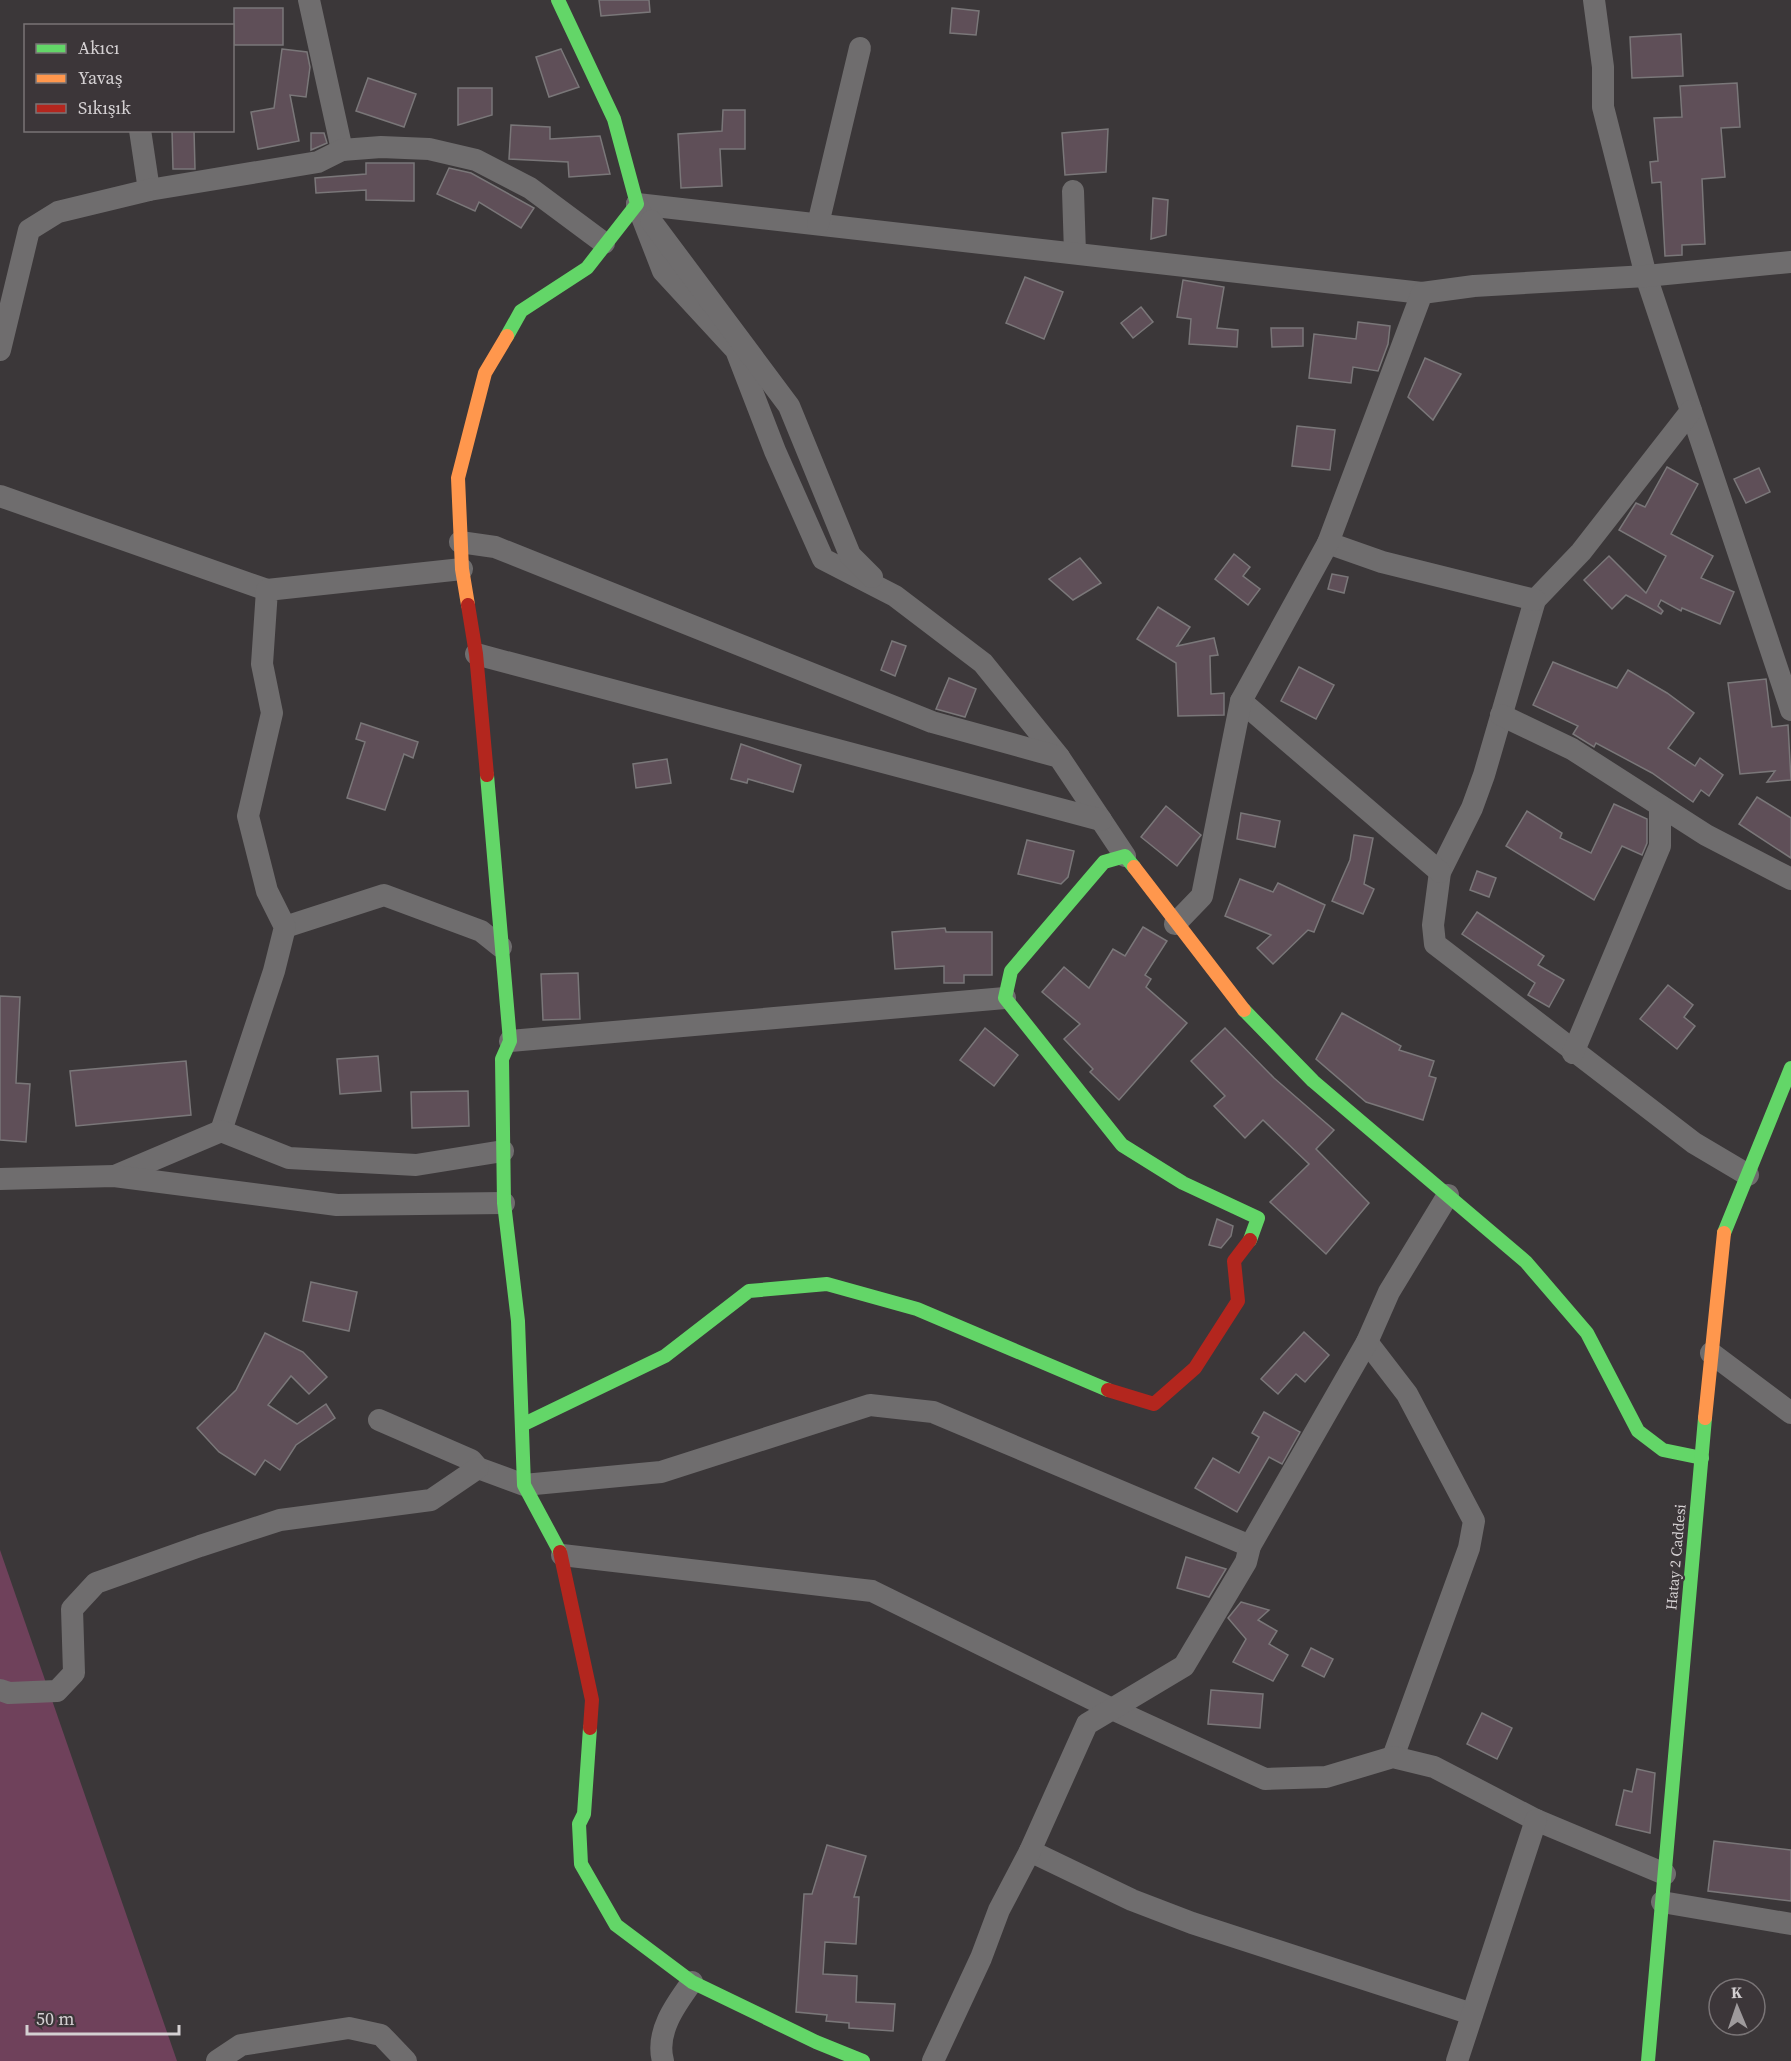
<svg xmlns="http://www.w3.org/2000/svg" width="1791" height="2061" viewBox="0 0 1791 2061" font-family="'Source Serif 4',serif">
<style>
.green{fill:#6f415b}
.building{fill:#5f4f58;stroke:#7a7779;stroke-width:1.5}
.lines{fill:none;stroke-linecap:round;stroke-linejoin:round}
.street{stroke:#6f6d6e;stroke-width:22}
.fast{stroke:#63d668;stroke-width:14}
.slow{stroke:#ff974d;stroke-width:14}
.jam{stroke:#b3261e;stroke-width:14}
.labels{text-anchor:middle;stroke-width:4.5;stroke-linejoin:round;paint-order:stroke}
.street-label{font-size:15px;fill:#d4d0d2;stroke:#3c3639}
</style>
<rect width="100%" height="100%" fill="#3b3739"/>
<polygon class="green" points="0,1550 177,2061 0,2061"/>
<g class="building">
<polygon points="599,0 649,0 650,12 601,16"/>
<rect x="234" y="8" width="49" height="37"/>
<polygon points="952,8 979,11 976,35 950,33"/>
<polygon points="1681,34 1683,76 1632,78 1630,37"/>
<polygon points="282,49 307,52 310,67 306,97 290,95 299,141 258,149 251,112 274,108"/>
<polygon points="561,49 579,87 549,97 536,57"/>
<polygon points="368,78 416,94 404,127 356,111"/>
<polygon points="1737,83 1740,127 1721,128 1725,177 1702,179 1705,244 1682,245 1682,255 1665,256 1661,182 1652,183 1650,162 1658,161 1654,118 1682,117 1680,86"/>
<polygon points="458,88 492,88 492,115 458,125"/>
<polygon points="723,110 745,110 745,149 720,149 722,186 681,188 678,134 722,131"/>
<polygon points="511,125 550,127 550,139 600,136 610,174 569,177 568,162 509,159"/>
<polygon points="1108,129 1106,172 1065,175 1062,133"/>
<polygon points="172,130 194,130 195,169 173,169"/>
<polygon points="311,133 324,133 327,143 311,150"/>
<polygon points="366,163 414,163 414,201 366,200 366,190 316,193 315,178 366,174"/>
<polygon points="449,168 471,173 534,208 521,228 479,202 475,211 437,194"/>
<polygon points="1153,198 1168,200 1166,235 1151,239"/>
<polygon points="1025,277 1063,292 1044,339 1006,323"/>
<polygon points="1183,280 1224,287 1217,328 1238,330 1237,347 1189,344 1191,319 1177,317"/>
<polygon points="1141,307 1153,322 1133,338 1121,323"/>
<polygon points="1358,322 1390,326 1388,344 1378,371 1353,367 1351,383 1309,378 1314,334 1356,339"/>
<polygon points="1271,328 1303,328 1303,346 1272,347"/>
<polygon points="1425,358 1461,374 1433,420 1408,397"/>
<polygon points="1297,426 1335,430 1330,470 1292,466"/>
<polygon points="1667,467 1698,484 1671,534 1713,556 1701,578 1734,592 1720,624 1682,608 1681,611 1661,600 1658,606 1663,611 1661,614 1626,595 1612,609 1584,580 1609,556 1646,593 1666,556 1619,530 1636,503 1645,507"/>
<polygon points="1759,468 1770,492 1746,503 1734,479"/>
<polygon points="1234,554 1250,567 1243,576 1260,589 1248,605 1215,579"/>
<polygon points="1080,558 1101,583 1073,600 1049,579"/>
<polygon points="1332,574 1348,577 1344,593 1328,589"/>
<polygon points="1158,607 1190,627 1177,646 1214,638 1218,655 1210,656 1211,694 1224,693 1224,715 1178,716 1176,663 1137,639"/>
<polygon points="892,641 906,646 895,676 881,670"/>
<polygon points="1553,662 1617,688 1628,670 1667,693 1694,713 1668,748 1695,766 1700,758 1723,775 1709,796 1701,790 1693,802 1652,773 1596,743 1594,747 1573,734 1578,726 1533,705"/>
<polygon points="1299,667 1334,685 1316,719 1281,701"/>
<polygon points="949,678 976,689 965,717 936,709"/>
<polygon points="1766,679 1772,727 1788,725 1791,780 1767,782 1775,771 1740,774 1728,683"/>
<polygon points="361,723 418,742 413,758 404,754 385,810 347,798 365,742 356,739"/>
<polygon points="741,744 801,765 793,792 748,779 747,783 731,779"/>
<polygon points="667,759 671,783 636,788 633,764"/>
<polygon points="1757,797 1791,818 1791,858 1739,824"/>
<polygon points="1614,804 1647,819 1647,843 1642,855 1622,846 1594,900 1506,846 1527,811 1562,833 1560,838 1591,853"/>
<polygon points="1166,806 1201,835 1177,866 1141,837"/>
<polygon points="1241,813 1280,821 1275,847 1237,839"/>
<polygon points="1354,835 1373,838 1364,884 1374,889 1363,914 1332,901 1350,860"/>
<polygon points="1027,840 1074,851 1068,877 1061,884 1018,874"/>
<polygon points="1477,871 1496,878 1489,897 1470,890"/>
<polygon points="1240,879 1273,892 1278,883 1325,905 1314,932 1308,930 1273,964 1257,948 1271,935 1225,916"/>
<polygon points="1477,912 1544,956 1538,965 1564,980 1549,1007 1528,995 1535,983 1462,934"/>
<polygon points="1143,927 1167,941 1145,975 1151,979 1146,987 1187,1023 1119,1100 1090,1072 1093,1069 1064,1039 1080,1024 1042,992 1064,967 1089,988 1113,949 1125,956"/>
<polygon points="945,928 946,932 992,932 992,975 964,975 964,983 944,983 944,966 895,969 892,932"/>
<polygon points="578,973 580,1019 543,1020 541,974"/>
<polygon points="1668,985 1693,1005 1684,1017 1695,1026 1677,1049 1640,1019"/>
<polygon points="0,996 20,997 16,1083 30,1084 26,1142 0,1140"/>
<polygon points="1342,1013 1401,1046 1399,1050 1434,1061 1429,1076 1436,1078 1423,1120 1366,1102 1316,1059"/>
<polygon points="985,1028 1018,1055 994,1086 960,1060"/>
<polygon points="1225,1028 1274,1078 1334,1130 1316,1149 1369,1203 1326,1254 1270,1202 1309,1164 1263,1120 1245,1138 1214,1106 1225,1096 1191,1061"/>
<polygon points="378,1056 381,1091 340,1094 337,1059"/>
<polygon points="186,1061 191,1115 76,1126 70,1071"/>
<polygon points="468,1091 469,1126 412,1128 411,1092"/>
<polygon points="1217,1219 1233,1226 1231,1236 1221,1248 1209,1245"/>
<polygon points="311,1282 357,1292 349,1331 303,1321"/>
<polygon points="1304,1332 1329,1355 1305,1382 1296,1374 1278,1394 1261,1379"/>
<polygon points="265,1333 303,1352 327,1377 309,1394 291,1376 268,1405 297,1424 326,1404 335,1418 296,1445 280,1470 265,1460 255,1475 219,1452 197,1428 236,1390"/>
<polygon points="1264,1412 1300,1432 1282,1464 1269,1457 1237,1512 1195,1488 1213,1458 1239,1473 1259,1437 1252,1433"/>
<polygon points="1186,1557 1226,1569 1209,1597 1177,1588"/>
<polygon points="1241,1602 1269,1610 1258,1620 1277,1631 1269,1644 1288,1655 1273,1681 1233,1662 1246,1639 1228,1618"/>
<polygon points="1311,1648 1333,1659 1324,1677 1302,1666"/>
<polygon points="1211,1690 1263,1694 1260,1728 1208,1724"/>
<polygon points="1482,1713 1512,1728 1497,1759 1467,1744"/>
<polygon points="1637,1769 1655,1773 1650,1833 1616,1825 1624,1790 1632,1792"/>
<polygon points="1714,1841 1791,1850 1791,1901 1708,1891"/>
<polygon points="827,1845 866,1856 854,1897 859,1897 856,1944 825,1942 823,1974 857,1976 856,2002 895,2004 893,2031 849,2028 849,2023 826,2021 827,2015 796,2012 804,1894 812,1894"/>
</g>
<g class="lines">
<g class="street">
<polyline points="309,0 342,150"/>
<polyline points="1594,0 1603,67 1603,107 1646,276 1791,710"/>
<polyline points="140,130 149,190"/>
<polyline points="1073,191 1075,253"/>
<polyline points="637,204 1422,293"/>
<polyline points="637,204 663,271 736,350 775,451 823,559 895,596 983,663 1059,757"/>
<polyline points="651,221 789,406 850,555 872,577"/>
<polyline points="818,224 860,48"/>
<polyline points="0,350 29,230 58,212 149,190 318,162 342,150 381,147 429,149 476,160 530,188 604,243"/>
<polyline points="1691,411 1581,552 1535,600 1484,775 1472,808 1440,872 1433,925 1435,944 1694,1143 1748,1175"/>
<polyline points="0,496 267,590"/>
<polyline points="460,542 495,547 932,722 1059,757 1125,856"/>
<polyline points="1328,543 1382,562 1535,600"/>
<polyline points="476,654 1101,820"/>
<polyline points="1241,701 1440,872"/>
<polyline points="1501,715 1572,749 1706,835 1791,879"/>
<polyline points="1175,924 1202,896 1241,701 1328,543 1422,293 1474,286 1646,276 1791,262"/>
<polyline points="285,927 384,895 481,931 501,947"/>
<polyline points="510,1041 1005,998"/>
<polyline points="1573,1053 1660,846 1660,806"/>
<polyline points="221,1131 274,971 285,927 267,891 248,816 272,713 262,664 267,590 462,569"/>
<polyline points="115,1176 221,1131 289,1158 416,1165 503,1151"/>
<polyline points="0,1179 114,1176 337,1205 504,1203"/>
<polyline points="1367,1342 1407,1394 1474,1521 1469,1548 1393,1757"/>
<polyline points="1711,1353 1791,1413"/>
<polyline points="379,1420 471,1460 478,1468 524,1485 661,1472 870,1405 933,1412 1250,1546"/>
<polyline points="562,1555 872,1591 1110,1708 1265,1779 1326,1777 1393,1757 1434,1767 1536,1820 1665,1874"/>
<polyline points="0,1690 9,1693 57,1691 74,1673 72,1609 96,1583 200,1546 280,1520 431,1500 478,1468"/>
<polyline points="1030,1851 1132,1900 1192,1923 1472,2014"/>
<polyline points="1662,1902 1791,1924"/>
<polyline points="217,2061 241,2045 349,2028 381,2035 406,2061"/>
<path d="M663,2061C655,2032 676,2004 692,1982"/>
<polyline points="933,2061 981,1958 999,1910 1030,1851 1087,1724 1184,1666 1246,1562 1250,1546 1367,1342 1389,1292 1448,1195"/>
<polyline points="1457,2061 1536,1820"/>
</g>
<g class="fast">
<polyline points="507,336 521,311 587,268 637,204 614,119 558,0"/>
<polyline points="487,775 510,1041 502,1059 504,1203 518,1321 524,1485 560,1552"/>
<polyline points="1134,867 1125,856 1104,862 1011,971 1005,998 1122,1145 1183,1183 1258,1218 1250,1240"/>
<polyline points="1244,1010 1313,1081 1526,1262 1587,1333 1638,1431 1663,1450 1702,1458"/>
<polyline points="1724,1233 1791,1068"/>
<polyline points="522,1425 665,1356 749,1291 827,1284 917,1309 1108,1390"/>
<polyline points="590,1728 584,1814 579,1824 581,1864 616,1925 692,1982 816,2042 863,2061"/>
<polyline points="1648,2061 1705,1418"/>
</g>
<g class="slow">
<polyline points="468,605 462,569 458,478 485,373 507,336"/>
<polyline points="1134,867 1244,1010"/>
<polyline points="1705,1418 1724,1233"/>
</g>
<g class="jam">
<polyline points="468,605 476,654 487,775"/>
<polyline points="1108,1390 1154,1404 1195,1368 1238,1301 1234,1261 1250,1240"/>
<polyline points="560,1552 592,1700 590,1728"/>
</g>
</g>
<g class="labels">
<g class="street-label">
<text transform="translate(1676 1557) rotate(-85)" y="5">Hatay 2 Caddesi</text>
</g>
</g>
<rect x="24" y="24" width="210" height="108" fill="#3c3639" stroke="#797476" stroke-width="1.5"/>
<rect x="36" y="44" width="30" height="9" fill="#63d668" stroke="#797476" stroke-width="1.5"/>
<text x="78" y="54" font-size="18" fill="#d4d0d2">Akıcı</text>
<rect x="36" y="74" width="30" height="9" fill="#ff974d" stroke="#797476" stroke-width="1.5"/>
<text x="78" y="84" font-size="18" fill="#d4d0d2">Yavaş</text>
<rect x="36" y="104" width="30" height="9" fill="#b3261e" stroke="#797476" stroke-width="1.5"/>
<text x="78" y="114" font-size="18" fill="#d4d0d2">Sıkışık</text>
<g transform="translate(1737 2007) rotate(358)"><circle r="28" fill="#3c3639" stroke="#797476" stroke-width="1.5"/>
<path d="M0-4.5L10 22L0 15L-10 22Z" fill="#9e9a9c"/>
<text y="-9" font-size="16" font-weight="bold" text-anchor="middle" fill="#d4d0d2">K</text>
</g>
<path d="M27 2025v9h152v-9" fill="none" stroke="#d4d0d2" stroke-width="3"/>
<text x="36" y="2025" font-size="18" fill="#d4d0d2" stroke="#3c3639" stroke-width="4.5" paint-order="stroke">50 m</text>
</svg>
